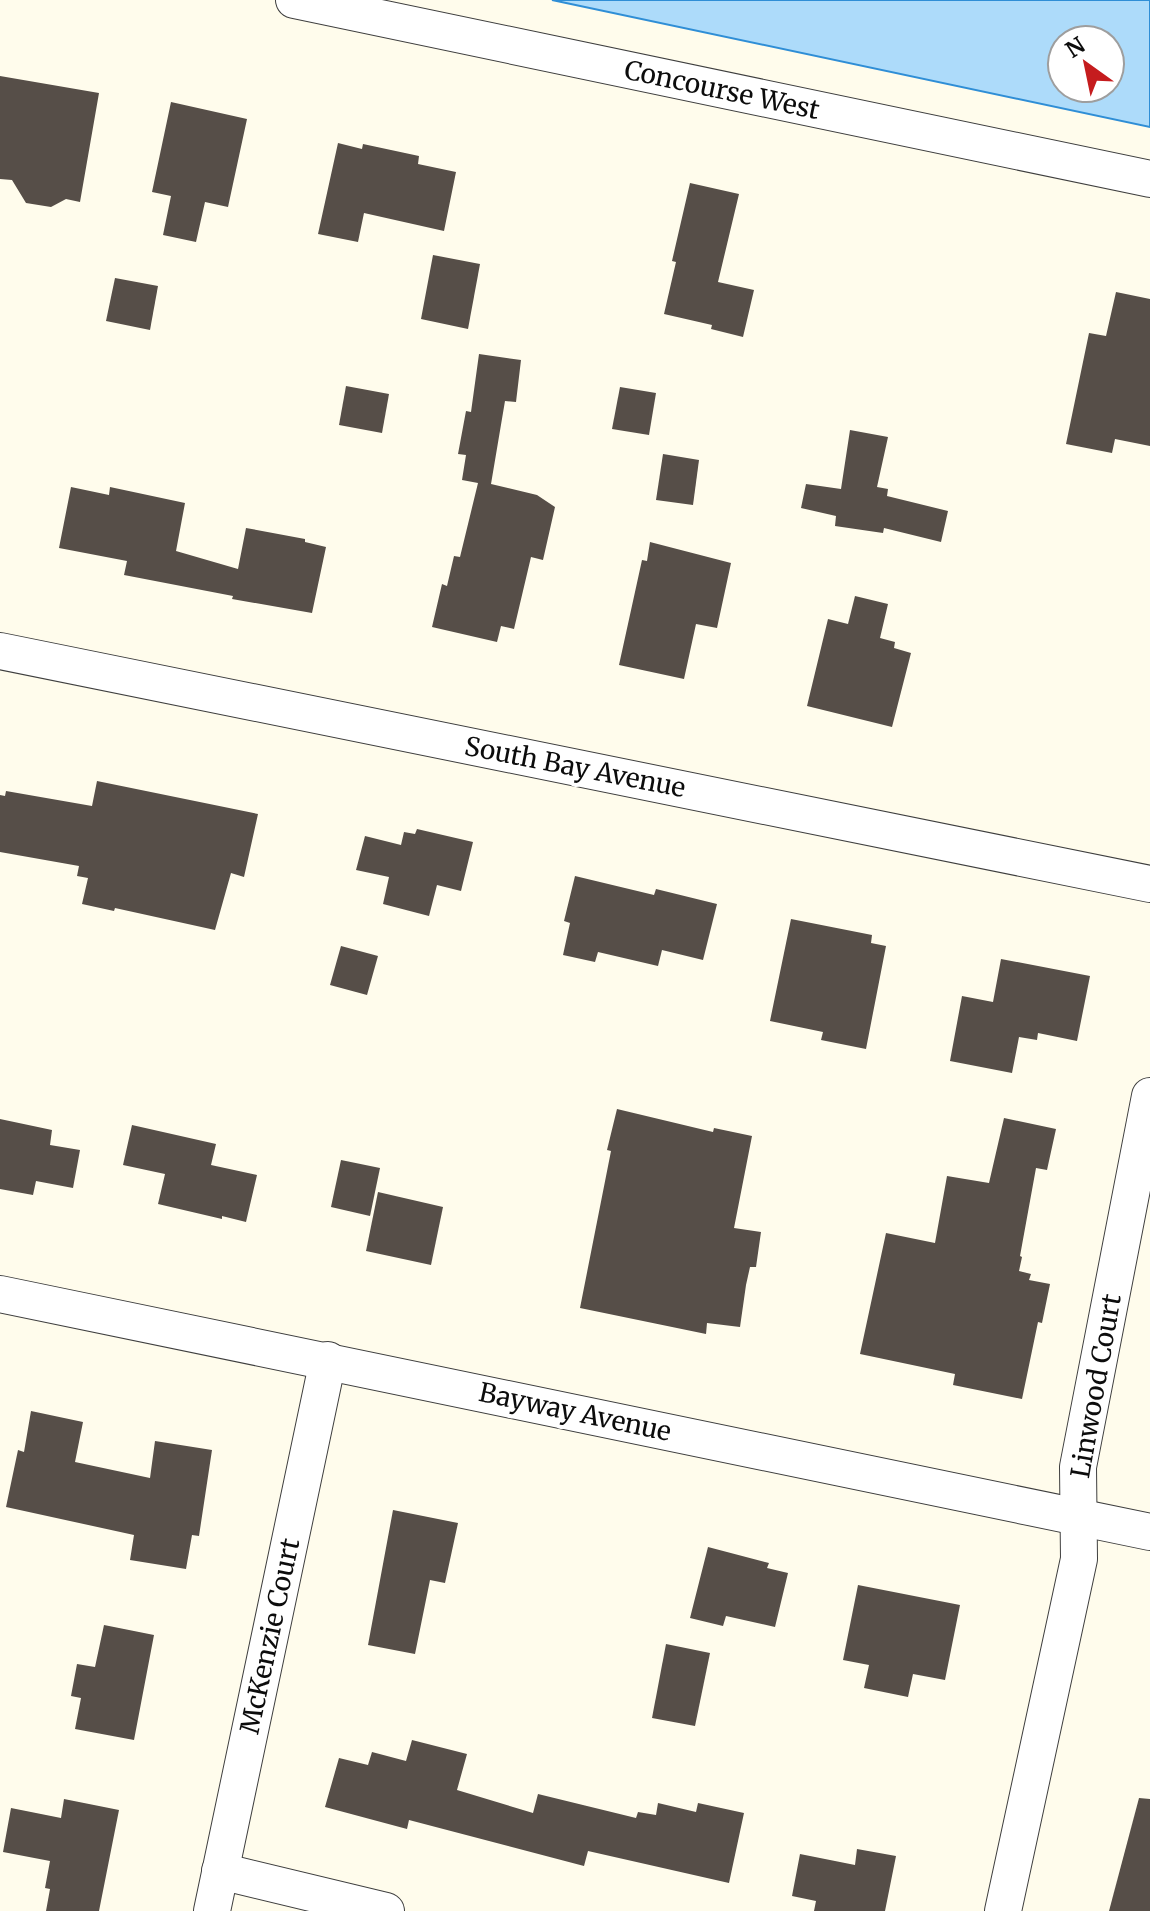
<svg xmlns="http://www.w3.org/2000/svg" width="1150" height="1911" viewBox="0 0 1150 1911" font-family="Merriweather,serif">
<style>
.water{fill:#addbfa;stroke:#2f8ed6;stroke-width:2;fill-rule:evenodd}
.building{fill:#564e48}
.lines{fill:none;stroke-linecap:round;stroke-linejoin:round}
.minor-casing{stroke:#3f3f3f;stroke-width:38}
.minor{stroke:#fff;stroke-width:36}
.labels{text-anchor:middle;stroke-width:8;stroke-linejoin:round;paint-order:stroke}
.street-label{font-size:26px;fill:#0c0c0c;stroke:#fff}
</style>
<rect width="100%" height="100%" fill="#fffcec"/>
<path class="water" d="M552,0H1150V127ZM1062,40H1110V88H1062Z"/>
<g class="building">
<polygon points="0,76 99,93 80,202 66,199 51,207 26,203 12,180 0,179"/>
<polygon points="171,102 247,119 228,207 205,202 196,242 163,235 171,196 152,192"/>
<polygon points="338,143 362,149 363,144 419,156 418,164 456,172 444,231 364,213 358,242 318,234"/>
<polygon points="690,183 739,194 718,282 754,290 743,337 711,329 712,325 664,314 676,262 672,261"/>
<polygon points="433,255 480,264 468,329 421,319"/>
<polygon points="115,278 158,286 150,330 106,321"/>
<polygon points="1116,292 1150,299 1150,446 1115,439 1112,453 1066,444 1089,333 1106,336"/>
<polygon points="479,354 521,360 516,402 505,401 491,484 537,495 555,507 543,560 531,557 514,629 501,626 497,642 432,627 442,584 447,586 454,556 460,557 478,483 462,480 466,455 458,454 466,411 471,412"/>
<polygon points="346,386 389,394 382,433 339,425"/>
<polygon points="620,387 656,393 649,435 612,429"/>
<polygon points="850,430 888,437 877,487 888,489 887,496 948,511 941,542 884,528 883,533 835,526 836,516 801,508 806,484 841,489"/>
<polygon points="663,454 699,460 693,505 656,500"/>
<polygon points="71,487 109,495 110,487 185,503 176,551 238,569 246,528 305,539 305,542 326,547 312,613 232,599 233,596 124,575 127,561 59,548"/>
<polygon points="650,542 731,563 717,628 696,624 684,679 619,665 642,560 647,561"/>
<polygon points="855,596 888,604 880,638 895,642 894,648 911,653 892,727 807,706 828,619 848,624"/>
<polygon points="97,781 258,814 244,877 231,873 215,930 115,908 114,911 82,904 88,878 77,876 79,866 0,852 0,795 5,796 6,791 92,806"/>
<polygon points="417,829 473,842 461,891 437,885 429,916 383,904 389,877 356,870 365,836 401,845 404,832 415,834"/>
<polygon points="575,876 654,895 656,889 717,904 703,960 662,950 658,966 598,952 595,962 563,955 570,923 564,921"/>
<polygon points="791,919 872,935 871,943 886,946 866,1049 821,1040 823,1032 770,1021"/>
<polygon points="341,946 378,956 367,995 330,985"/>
<polygon points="1001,959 1090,976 1077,1041 1038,1033 1037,1040 1019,1037 1012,1073 950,1061 962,996 993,1002"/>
<polygon points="617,1109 713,1132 714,1128 752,1136 734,1228 761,1232 756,1267 750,1267 746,1285 740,1327 707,1323 706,1334 580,1308 611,1151 607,1150"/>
<polygon points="1004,1118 1056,1129 1047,1170 1036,1168 1020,1256 1022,1257 1019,1271 1031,1274 1029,1280 1050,1284 1042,1323 1038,1322 1022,1399 953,1385 955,1374 860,1354 886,1233 935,1243 947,1176 989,1183"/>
<polygon points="0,1119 52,1130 50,1145 80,1150 73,1188 36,1181 33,1195 0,1189"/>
<polygon points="132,1125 216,1144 211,1165 257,1175 246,1222 222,1216 222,1219 158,1204 165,1174 123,1165"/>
<polygon points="341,1160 380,1168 370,1216 331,1207"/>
<polygon points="378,1192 443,1207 431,1265 366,1251"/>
<polygon points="31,1411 83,1422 75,1462 150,1478 155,1441 212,1450 199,1536 192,1535 186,1569 130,1560 134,1535 6,1507 18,1450 24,1452"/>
<polygon points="393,1510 458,1523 445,1583 430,1580 415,1654 368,1645"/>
<polygon points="708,1547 769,1563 767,1568 788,1573 775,1627 726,1616 723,1626 690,1618"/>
<polygon points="858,1585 960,1605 945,1680 913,1674 908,1697 864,1688 869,1665 843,1660"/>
<polygon points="104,1625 154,1635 134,1740 75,1729 81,1698 71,1696 77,1664 95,1667"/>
<polygon points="666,1644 710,1653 695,1726 652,1718"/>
<polygon points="412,1740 467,1754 457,1790 533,1813 538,1794 636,1818 638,1812 656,1815 658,1803 696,1812 698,1803 744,1813 729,1883 588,1851 584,1866 409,1820 407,1829 325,1807 339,1758 368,1765 372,1752 406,1761"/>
<polygon points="1139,1798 1150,1799 1150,1911 1109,1911"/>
<polygon points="64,1799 119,1810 99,1911 46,1911 50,1889 45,1888 50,1861 3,1852 11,1808 61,1818"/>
<polygon points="857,1849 896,1856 885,1911 814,1911 816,1901 792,1896 800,1854 855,1865"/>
</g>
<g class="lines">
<defs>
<g id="minor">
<polyline points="294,0 1150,179"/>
<polyline points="0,651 1150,884"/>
<polyline points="0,1294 1150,1532"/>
<polyline points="220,1871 386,1911"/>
<polyline points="212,1911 328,1360"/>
<polyline points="1003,1911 1079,1559 1078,1467 1150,1096"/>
</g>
</defs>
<use href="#minor" class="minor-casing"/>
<use href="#minor" class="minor"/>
</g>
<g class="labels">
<g class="street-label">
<text transform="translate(722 90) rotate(12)" y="9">Concourse West</text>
<text transform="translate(575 767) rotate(11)" y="9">South Bay Avenue</text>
<text transform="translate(1096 1386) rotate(-80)" y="9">Linwood Court</text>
<text transform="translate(575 1412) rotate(12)" y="9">Bayway Avenue</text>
<text transform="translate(270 1636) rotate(-78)" y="9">McKenzie Court</text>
</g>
</g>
<g transform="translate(1086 64) rotate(327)"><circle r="38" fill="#ffffff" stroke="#9e9e9e" stroke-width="2"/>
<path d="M0-6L14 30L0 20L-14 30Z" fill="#c51c1e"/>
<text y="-12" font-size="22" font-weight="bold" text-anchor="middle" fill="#0c0c0c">N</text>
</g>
</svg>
